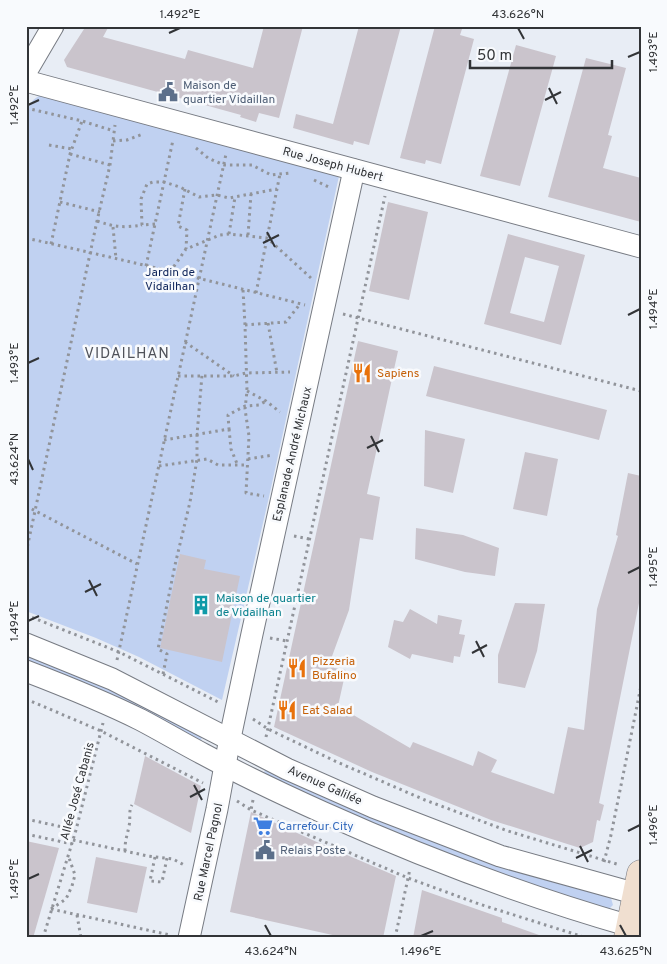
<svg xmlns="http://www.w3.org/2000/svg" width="667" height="964" viewBox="0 0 667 964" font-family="Overpass,sans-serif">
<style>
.green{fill:#c0d1f1}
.building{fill:#cac4cc;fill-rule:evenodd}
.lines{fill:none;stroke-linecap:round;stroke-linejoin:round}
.minor-casing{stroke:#777b83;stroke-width:23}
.secondary-casing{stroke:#777b83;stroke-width:29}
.path{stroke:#91949a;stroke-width:3;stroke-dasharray:2.5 4;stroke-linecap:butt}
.minor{stroke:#fff;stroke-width:21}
.secondary{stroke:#f0dfd0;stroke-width:28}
.ticks{fill:none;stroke:#323437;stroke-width:2}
.labels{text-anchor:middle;stroke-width:5;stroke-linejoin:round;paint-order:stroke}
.service-label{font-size:12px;fill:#4e5e75;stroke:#f8fafd;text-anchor:start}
.street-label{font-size:12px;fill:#323437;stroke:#f8fafd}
.park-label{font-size:12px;fill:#10265b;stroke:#f8fafd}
.food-label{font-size:12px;fill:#c56008;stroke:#f8fafd;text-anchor:start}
.culture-label{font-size:12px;fill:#0d838f;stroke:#f8fafd;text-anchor:start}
.shop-label{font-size:12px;fill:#366cbe;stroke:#f8fafd;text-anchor:start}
.quarter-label{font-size:15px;letter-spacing:1px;fill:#4f525a;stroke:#f8fafd}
.neatline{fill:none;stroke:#323437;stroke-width:2}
.ticks-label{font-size:12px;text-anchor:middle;fill:#323437}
</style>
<rect width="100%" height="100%" fill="#e8edf5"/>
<g class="green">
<path d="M44,94L339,176L269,497L222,700L139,657L96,638L26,611V116C29,104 32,98 44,94Z"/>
<polygon points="26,650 203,731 200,746 26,665"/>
<polygon points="266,764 608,896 611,898 613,905 609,909 466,865 263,779"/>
</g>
<g class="building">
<polygon points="86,26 109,26 103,37 185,59 188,50 253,68 264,26 303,26 279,118 259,113 256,122 240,117 241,115 67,67 64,60"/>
<polygon points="359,26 401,26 369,145 354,141 353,145 293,128 296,114 333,124"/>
<polygon points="435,26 463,26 460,35 474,39 441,164 426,160 425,164 400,158"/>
<polygon points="516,45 556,56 520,186 480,176"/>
<polygon points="586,58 626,68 608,135 612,136 603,168 641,178 641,222 548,197"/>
<polygon points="388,202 428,212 409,300 369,291"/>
<path d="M508,234L585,255L561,345L484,324ZM525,257L559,266L544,322L510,313Z"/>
<polygon points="358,341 398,351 367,494 380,497 373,540 360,538 349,610 331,659 335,660 334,668 346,670 338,706 410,748 413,742 473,766 478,751 497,760 491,772 554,794 568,727 584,730 597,609 618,536 616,535 628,473 641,476 641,593 599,803 604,805 600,821 597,820 593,842 580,848 491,820 372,772 274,727"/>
<polygon points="434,366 607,410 599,440 426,396"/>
<polygon points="425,430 465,439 453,493 424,486"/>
<polygon points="525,452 558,459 547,516 513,509"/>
<polygon points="416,528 463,535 499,548 495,576 465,572 415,559"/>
<polygon points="180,554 206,560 204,569 240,576 222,662 160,648"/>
<polygon points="515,603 545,604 537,651 525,688 498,683 498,655"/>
<polygon points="410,609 437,624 438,615 462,620 459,634 465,635 460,657 454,656 453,663 412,654 410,659 388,647 394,620 403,622"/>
<polygon points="145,756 201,786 191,833 134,804"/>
<polygon points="251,812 319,843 396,876 383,938 346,938 230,912"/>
<polygon points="26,841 59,848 33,938 26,938"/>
<polygon points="96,857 147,867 137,913 87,903"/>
<polygon points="422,890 502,918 502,922 539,935 539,938 413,938"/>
</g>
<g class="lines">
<defs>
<g id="minor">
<polyline points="26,72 53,26"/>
<polyline points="26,81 641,247"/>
<polyline points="26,644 112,679 287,769 373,807 500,856 637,894"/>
<path d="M26,671C65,686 103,701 141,720C162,731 182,743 203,754C242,775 282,794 322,812C422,857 525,896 630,926"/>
<polyline points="189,938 217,809 230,738 252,634 354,170"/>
</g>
<polyline id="secondary" points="628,938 641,874"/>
</defs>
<use href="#minor" class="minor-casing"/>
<use href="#secondary" class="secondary-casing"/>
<g class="path">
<polyline points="26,108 82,121 114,131"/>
<polyline points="113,141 127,140 143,134"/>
<polyline points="49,145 72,149"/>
<polyline points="196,148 208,158 224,165 252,165 271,175 290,173"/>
<polyline points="70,154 110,165"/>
<polyline points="314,180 331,188"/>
<polyline points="185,189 178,226 187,230 186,249"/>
<polyline points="60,202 100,212"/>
<path d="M97,221C114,227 123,228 142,225"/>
<polyline points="155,224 142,225 141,199 147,184 153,182 164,182 180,187 199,197 217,195 229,198 277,189"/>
<polyline points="113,227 116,259"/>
<polyline points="229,234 235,197"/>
<polyline points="248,235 251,194"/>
<path d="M26,238C120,259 212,281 305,305"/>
<polyline points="51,244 70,154 82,121"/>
<polyline points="146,266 173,140"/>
<polyline points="170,272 186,249 220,235 229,234 267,238 311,278"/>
<polyline points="243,290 245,325 247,391 245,409 249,436 246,493 264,496"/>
<polyline points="256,293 280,174"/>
<polyline points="343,314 641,391"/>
<polyline points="268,323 277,373"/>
<polyline points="245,325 286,322 300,304"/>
<polyline points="185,342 234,376"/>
<polyline points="178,376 234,376 246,373 290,372"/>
<polyline points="247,391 266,401 280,412"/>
<polyline points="229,429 231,449 238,466"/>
<polyline points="164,440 229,429 228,415 245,406 259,405 266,401"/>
<polyline points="248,459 273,455"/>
<polyline points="159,466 207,459 218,465 248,465"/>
<polyline points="26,506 137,564"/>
<polyline points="294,536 309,539"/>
<polyline points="26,553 97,221 110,165 115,125"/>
<polyline points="26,615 119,652 218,702"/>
<polyline points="270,638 287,641"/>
<polyline points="117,660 226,154"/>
<polyline points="163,674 167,654 158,649 175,565 190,502 197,459 197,435 202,375"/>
<polyline points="26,699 101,731 203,783"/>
<polyline points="253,719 268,729 337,762 425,800 508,831 620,865"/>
<polyline points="266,737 385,196"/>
<polyline points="253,800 251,810 408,878 479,904 587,938"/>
<polyline points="237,801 251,810"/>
<polyline points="26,819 76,830"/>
<polyline points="26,834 72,844"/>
<polyline points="73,840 148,856 173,859 186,866"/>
<path d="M125,851C125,839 127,837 129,826C131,818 128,812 132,805"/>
<polyline points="155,857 150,881 162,882 167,858"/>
<polyline points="604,862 611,835 641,686"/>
<polyline points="51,909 170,935"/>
<polyline points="51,909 66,899 72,886 75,875 68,855"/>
<polyline points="77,915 81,938"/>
<polyline points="43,938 76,830 103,723"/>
<polyline points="395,938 410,869"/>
</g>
<use href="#minor" class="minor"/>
<use href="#secondary" class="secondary"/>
</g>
<path class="ticks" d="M518,28L524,39M169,33L180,28M628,57L640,52M549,88L557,104M545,100L561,92M28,105L39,100M267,232L275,247M263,243L279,235M628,315L640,309M28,363L39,358M371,436L379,452M367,448L383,440M28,459L33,470M628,573L640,567M89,580L97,596M85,592L101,584M28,621L39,616M476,641L484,657M472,653L487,645M194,785L202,800M190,797L205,789M628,831L640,825M580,846L588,862M576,858L592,850M28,879L39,874M265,925L271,936M620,925L626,936M421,936L433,931"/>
<defs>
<symbol id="civic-bare" viewBox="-9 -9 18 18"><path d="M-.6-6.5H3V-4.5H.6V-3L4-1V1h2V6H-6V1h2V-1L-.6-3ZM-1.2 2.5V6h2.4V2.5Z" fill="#5c6f8a" stroke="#f8fafd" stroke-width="2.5" paint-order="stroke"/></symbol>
<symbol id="restaurant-bare" viewBox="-9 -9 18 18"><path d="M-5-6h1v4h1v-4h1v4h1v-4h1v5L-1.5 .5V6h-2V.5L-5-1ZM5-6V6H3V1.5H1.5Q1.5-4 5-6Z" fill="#e8710a" stroke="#f8fafd" stroke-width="2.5" paint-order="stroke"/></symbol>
<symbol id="building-bare" viewBox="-9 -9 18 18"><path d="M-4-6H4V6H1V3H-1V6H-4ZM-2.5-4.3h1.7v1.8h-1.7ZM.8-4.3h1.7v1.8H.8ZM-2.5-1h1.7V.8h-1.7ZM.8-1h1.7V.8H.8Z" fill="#0f9aa8" stroke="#f8fafd" stroke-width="2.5" paint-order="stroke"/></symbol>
<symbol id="supermarket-bare" viewBox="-9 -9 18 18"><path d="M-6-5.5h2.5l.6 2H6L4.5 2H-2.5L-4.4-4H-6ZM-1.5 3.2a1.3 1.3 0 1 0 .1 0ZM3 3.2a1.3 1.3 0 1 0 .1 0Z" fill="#3f7fe0" stroke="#f8fafd" stroke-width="2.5" paint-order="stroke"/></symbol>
</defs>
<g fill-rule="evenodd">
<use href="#civic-bare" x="154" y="78" width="28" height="28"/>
<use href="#restaurant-bare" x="348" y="359" width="28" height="28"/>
<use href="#building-bare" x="187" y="591" width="28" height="28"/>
<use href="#restaurant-bare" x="283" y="654" width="28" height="28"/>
<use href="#restaurant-bare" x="273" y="696" width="28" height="28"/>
<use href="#supermarket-bare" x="249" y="812" width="28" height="28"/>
<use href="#civic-bare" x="251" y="836" width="28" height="28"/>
</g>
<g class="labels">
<g class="service-label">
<text x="183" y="89">Maison de<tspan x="183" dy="14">quartier Vidaillan</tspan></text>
<text x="280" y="854">Relais Poste</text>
</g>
<g class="street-label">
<text transform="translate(333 164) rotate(15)" y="4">Rue Joseph Hubert</text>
<text transform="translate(292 454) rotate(-77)" y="4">Esplanade André Michaux</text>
<text transform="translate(325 785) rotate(24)" y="4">Avenue Galilée</text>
<text transform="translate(77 791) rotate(-75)" y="4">Allée José Cabanis</text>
<text transform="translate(208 852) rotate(-78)" y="4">Rue Marcel Pagnol</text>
</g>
<g class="park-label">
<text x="170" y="276">Jardin de<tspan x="170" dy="14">Vidailhan</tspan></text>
</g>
<g class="food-label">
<text x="377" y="377">Sapiens</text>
<text x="312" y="665">Pizzeria<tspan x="312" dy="14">Bufalino</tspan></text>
<text x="302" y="714">Eat Salad</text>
</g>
<g class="culture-label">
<text x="216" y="602">Maison de quartier<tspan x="216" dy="14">de Vidailhan</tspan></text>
</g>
<g class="shop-label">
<text x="278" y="830">Carrefour City</text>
</g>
<g class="quarter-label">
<text x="127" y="358">VIDAILHAN</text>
</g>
</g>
<rect width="667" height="964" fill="none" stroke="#f8fafd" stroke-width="55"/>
<path d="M470 60v8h142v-8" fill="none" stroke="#323437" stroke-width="2.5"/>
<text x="477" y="60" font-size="15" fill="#323437" stroke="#f8fafd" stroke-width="4" paint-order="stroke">50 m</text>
<rect x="28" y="28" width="612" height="908" class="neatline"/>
<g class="ticks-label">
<text x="180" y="18">1.492°E</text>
<text x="518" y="18">43.626°N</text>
<text transform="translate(653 52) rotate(-90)" y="4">1.493°E</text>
<text transform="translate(14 105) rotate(-90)" y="4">1.492°E</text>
<text transform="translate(653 309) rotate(-90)" y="4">1.494°E</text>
<text transform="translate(14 363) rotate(-90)" y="4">1.493°E</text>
<text transform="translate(14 459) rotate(-90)" y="4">43.624°N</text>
<text transform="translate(653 567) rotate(-90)" y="4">1.495°E</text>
<text transform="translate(14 621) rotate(-90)" y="4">1.494°E</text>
<text transform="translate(653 825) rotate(-90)" y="4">1.496°E</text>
<text transform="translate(14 879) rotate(-90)" y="4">1.495°E</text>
<text x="271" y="955">43.624°N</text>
<text x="421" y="955">1.496°E</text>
<text x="626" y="955">43.625°N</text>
</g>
</svg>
